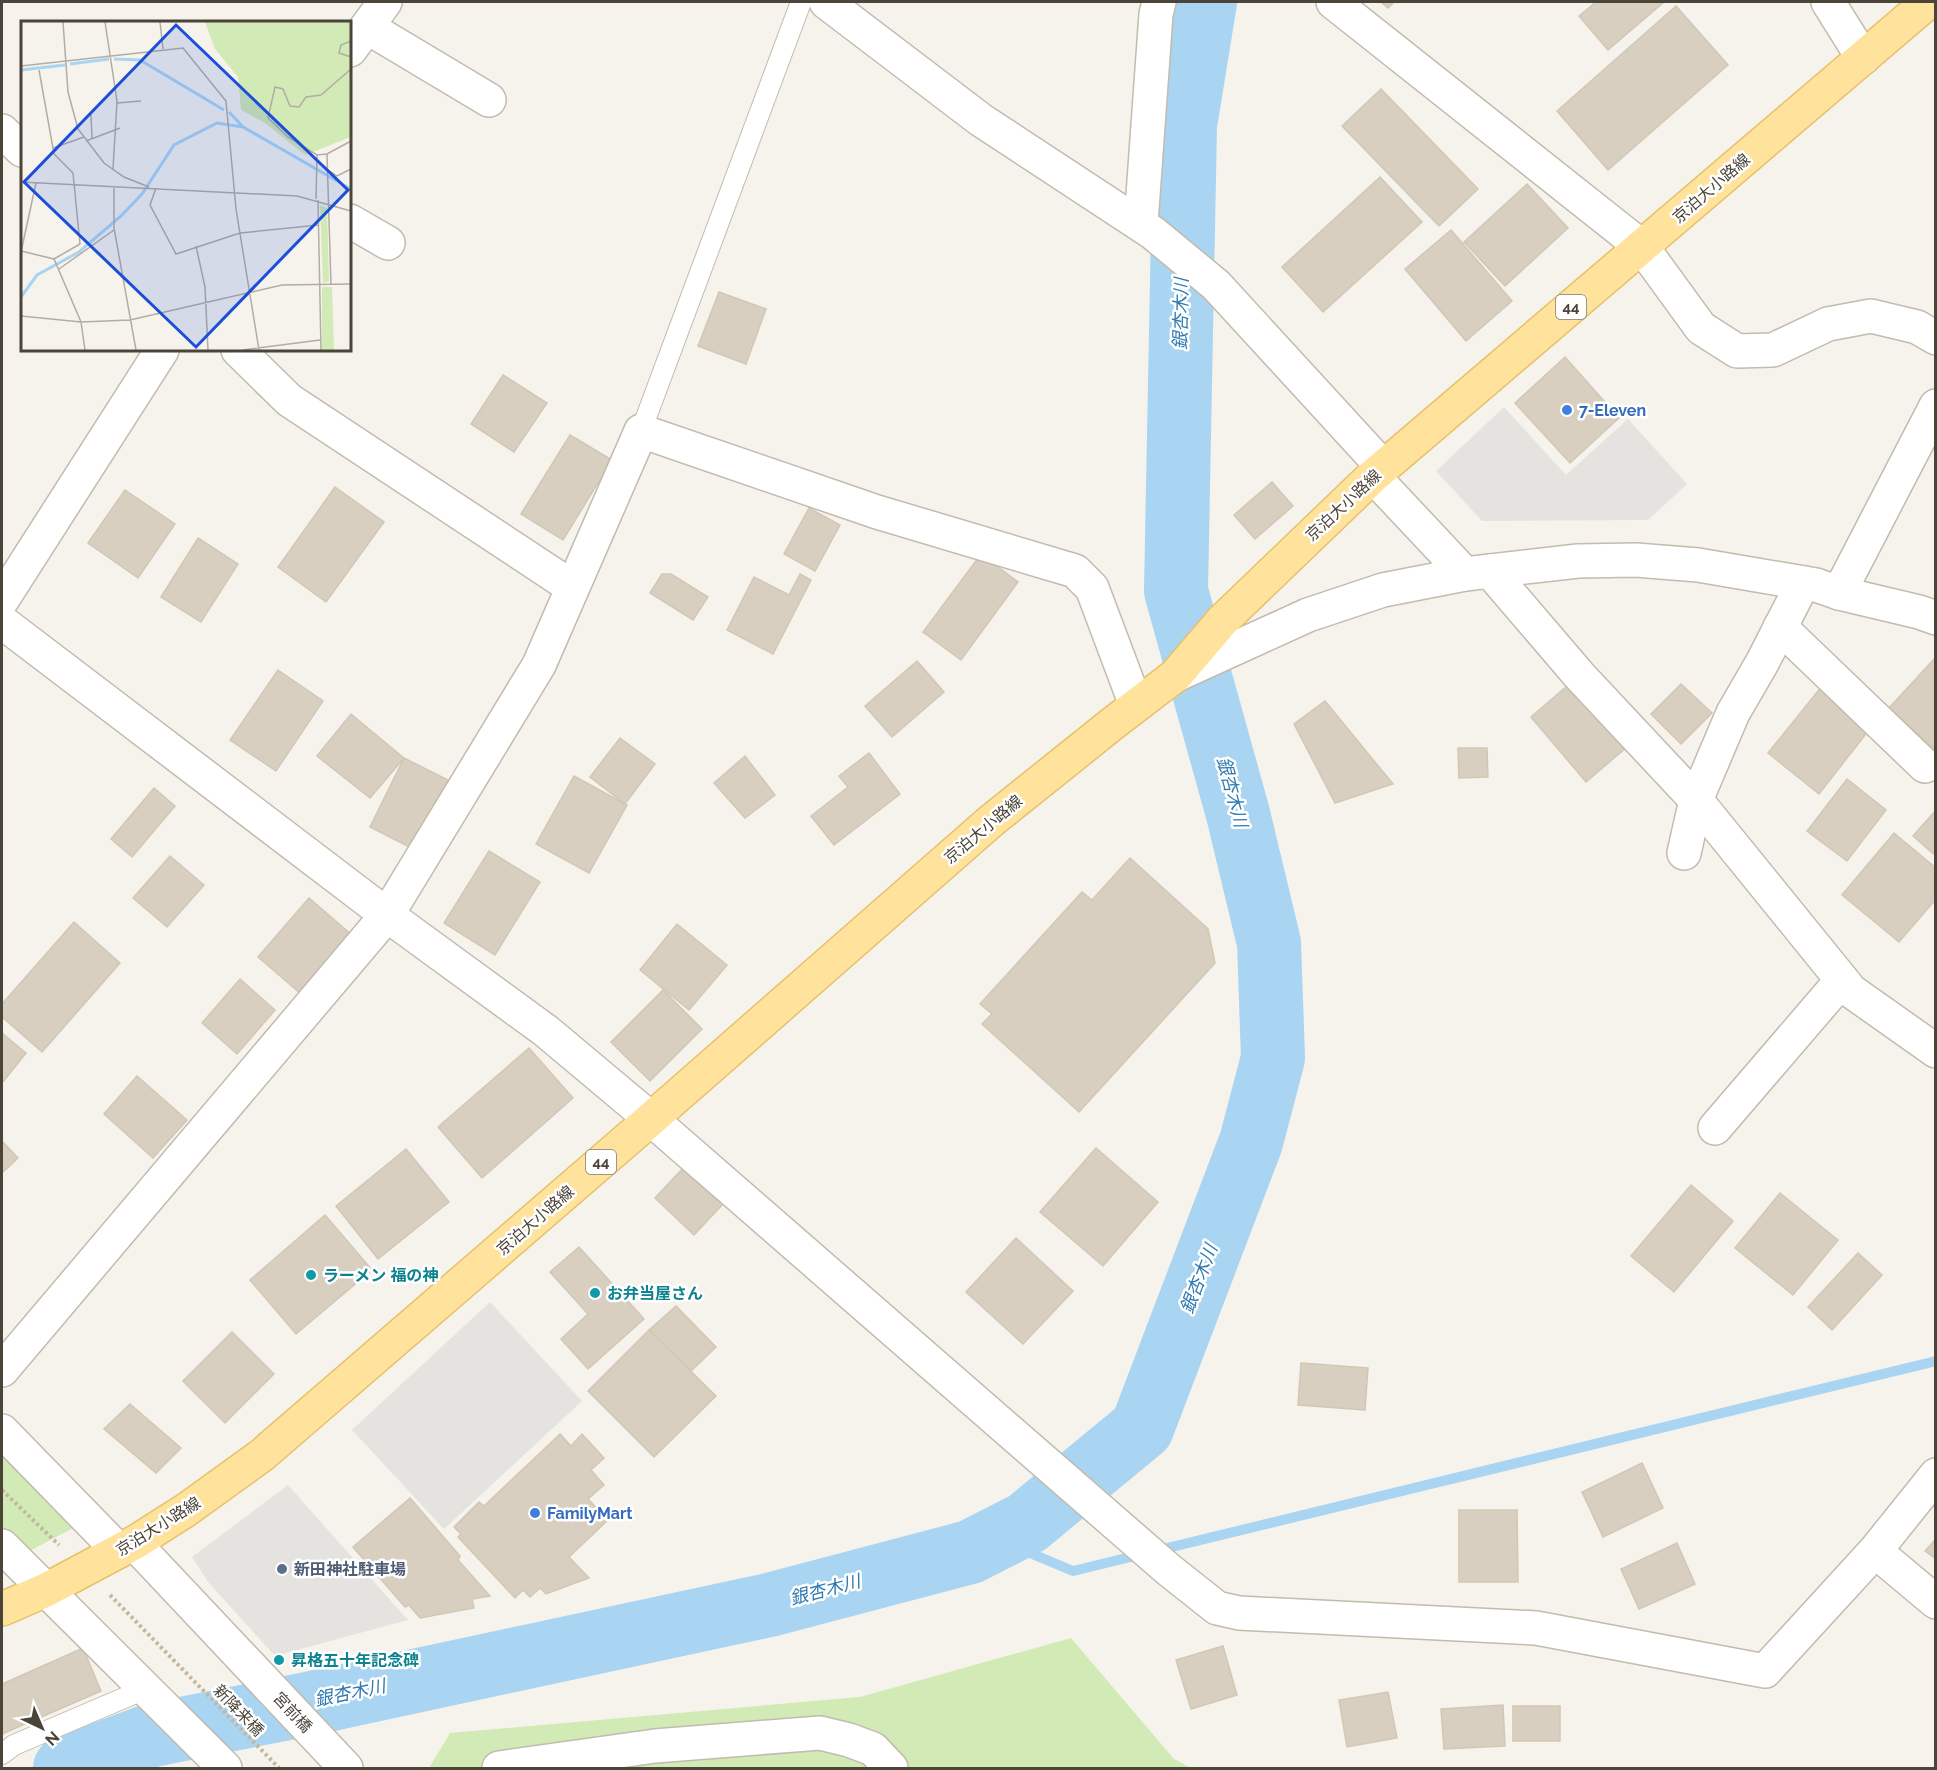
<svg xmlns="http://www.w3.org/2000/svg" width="1937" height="1770" viewBox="0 0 1937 1770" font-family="Raleway,'Noto Sans JP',sans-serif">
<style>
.green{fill:#d2eab5}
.parking{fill:#e5e3e0}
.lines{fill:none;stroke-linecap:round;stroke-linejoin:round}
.stream{stroke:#a9d4f2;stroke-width:10}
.river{stroke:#a9d4f2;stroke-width:64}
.building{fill:#d8cfc1;stroke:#d3c7b4;stroke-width:1.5}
.service-casing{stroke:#c2bbae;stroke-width:22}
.minor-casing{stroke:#c2bbae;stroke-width:36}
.tertiary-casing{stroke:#c2bbae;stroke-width:36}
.primary-casing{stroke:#e6c16a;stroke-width:36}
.path{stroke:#c4b79f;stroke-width:4;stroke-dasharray:3 3;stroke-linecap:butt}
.service{stroke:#fff;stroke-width:20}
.minor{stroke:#fff;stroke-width:33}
.tertiary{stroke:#fff;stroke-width:33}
.primary{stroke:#ffe39c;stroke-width:33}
.shop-dot{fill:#3f7fe0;stroke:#fff;stroke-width:2}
.culture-dot{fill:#0f9aa8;stroke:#fff;stroke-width:2}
.service-dot{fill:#5c6f8a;stroke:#fff;stroke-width:2}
.labels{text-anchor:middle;stroke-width:5;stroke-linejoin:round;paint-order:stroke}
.shield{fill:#fff;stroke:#817c74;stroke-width:1.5}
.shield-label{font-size:15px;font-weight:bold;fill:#4b4439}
.street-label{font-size:16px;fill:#4b4439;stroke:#fff}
.shop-label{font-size:16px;font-weight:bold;fill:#366cbe;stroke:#fff;text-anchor:start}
.culture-label{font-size:16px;font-weight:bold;fill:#0d838f;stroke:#fff;text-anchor:start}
.service-label{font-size:16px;font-weight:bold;fill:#4e5e75;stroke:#fff;text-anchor:start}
.water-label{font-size:18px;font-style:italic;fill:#2e7ab2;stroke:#fff}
.inset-river{fill:none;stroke:#a9d4f2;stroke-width:3}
.inset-road{fill:none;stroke:#b2ada4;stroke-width:1.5}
.view{fill:#1d4ed8;fill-opacity:0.15;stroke:#1d4ed8;stroke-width:3}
.inset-edge{fill:none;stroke:#4b4439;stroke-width:3}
</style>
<rect width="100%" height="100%" fill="#f6f3ec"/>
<g class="green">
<polygon points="2,1451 77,1526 24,1554 2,1533"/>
<polygon points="1071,1638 1174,1759 1191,1768 429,1768 450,1733 860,1697"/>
</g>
<g class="parking">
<polygon points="1504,407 1566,475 1628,419 1687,484 1648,520 1482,521 1436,471"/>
<polygon points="490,1302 582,1401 444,1529 352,1430"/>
<polygon points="288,1485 408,1620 275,1656 208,1582 192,1557"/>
</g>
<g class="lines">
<polyline class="stream" points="970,1552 999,1540 1073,1571 1936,1361"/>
<polyline class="river" points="65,1768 152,1735 303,1705 769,1605 970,1552 1027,1523 1142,1428 1251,1142 1273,1058 1269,943 1238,814 1176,591 1185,125 1205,2"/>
</g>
<g class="building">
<polygon points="1381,2 1394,2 1388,8"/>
<polygon points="1596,2 1664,2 1608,50 1579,16"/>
<polygon points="1676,6 1728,65 1608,170 1557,111"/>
<polygon points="1381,89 1478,189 1439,226 1342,126"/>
<polygon points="1380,177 1422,222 1323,312 1282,267"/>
<polygon points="1527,184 1568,228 1505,286 1464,242"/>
<polygon points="1451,230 1512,301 1466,341 1405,269"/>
<polygon points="719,292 766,309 746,364 698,346"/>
<polygon points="1565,357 1619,418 1570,463 1515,403"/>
<polygon points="503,375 547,403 514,452 471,424"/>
<polygon points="570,435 612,460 563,540 521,514"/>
<polygon points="1272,482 1293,506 1255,539 1234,515"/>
<polygon points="335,487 384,522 326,602 278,567"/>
<polygon points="125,490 175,524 138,578 88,543"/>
<polygon points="809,508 840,525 815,571 784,554"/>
<polygon points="198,538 238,564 201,622 161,597"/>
<polygon points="981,554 1018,582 961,660 923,632"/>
<polygon points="662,574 671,574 708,597 693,620 650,593"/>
<polygon points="800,574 811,580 773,654 727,630 754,577 789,595"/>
<polygon points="1936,657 1936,747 1934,749 1889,708"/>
<polygon points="917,661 944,692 892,737 865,706"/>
<polygon points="278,670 323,701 276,771 230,740"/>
<polygon points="1681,684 1712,713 1681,744 1651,714"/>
<polygon points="1567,686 1627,747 1586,782 1531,717"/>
<polygon points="1822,686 1872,726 1819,794 1768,753"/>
<polygon points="1325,701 1393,784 1335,803 1294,724"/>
<polygon points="351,714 404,758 370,798 317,756"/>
<polygon points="620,738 655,764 625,804 590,777"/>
<polygon points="1458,748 1487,748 1488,777 1459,778"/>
<polygon points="869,753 900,794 834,845 811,816 848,787 839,776"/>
<polygon points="745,756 775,795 745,818 714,783"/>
<polygon points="404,758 454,783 419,852 370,827"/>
<polygon points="574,776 627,805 589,873 536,844"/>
<polygon points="1847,779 1886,810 1847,861 1807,831"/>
<polygon points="154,788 175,806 132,857 111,839"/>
<polygon points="1936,810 1936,856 1913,836"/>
<polygon points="1894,833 1936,868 1936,899 1899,942 1842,895"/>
<polygon points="489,851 540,882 495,955 444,923"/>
<polygon points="170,856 204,885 167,927 133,898"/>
<polygon points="1130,858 1208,929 1215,963 1079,1112 982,1024 992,1014 980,1004 1082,892 1092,900"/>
<polygon points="309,898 352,935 301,994 258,957"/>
<polygon points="74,922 120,963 42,1052 2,1017 2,1004"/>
<polygon points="677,924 727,965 689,1010 640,970"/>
<polygon points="240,979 275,1010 237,1054 202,1023"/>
<polygon points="663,990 702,1029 650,1081 611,1042"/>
<polygon points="2,1033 26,1053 2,1083"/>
<polygon points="529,1048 573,1098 482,1178 438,1127"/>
<polygon points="137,1076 187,1120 153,1158 104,1114"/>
<polygon points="2,1141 18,1158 2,1173"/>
<polygon points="1096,1148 1158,1202 1103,1266 1040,1212"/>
<polygon points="406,1149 449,1202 378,1259 336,1206"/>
<polygon points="684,1167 723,1204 694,1235 655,1198"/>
<polygon points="1691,1185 1733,1221 1674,1292 1631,1256"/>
<polygon points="1780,1193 1838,1240 1793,1295 1735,1248"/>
<polygon points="325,1215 372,1270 296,1334 250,1280"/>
<polygon points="1016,1238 1073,1291 1023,1344 966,1292"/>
<polygon points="579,1247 644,1319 588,1369 561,1339 588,1314 550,1272"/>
<polygon points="1858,1253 1882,1275 1832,1330 1808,1307"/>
<polygon points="676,1306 716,1347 689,1373 649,1330"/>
<polygon points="649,1330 716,1396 654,1457 588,1391"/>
<polygon points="232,1332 274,1374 225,1423 183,1381"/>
<polygon points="1301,1363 1368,1368 1365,1410 1298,1405"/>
<polygon points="130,1404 181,1448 156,1473 104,1429"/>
<polygon points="560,1434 571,1446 582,1434 604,1458 591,1470 604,1485 588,1499 608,1520 569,1557 589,1578 546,1594 540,1588 530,1597 523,1590 515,1598 458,1537 461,1534 454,1527 479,1502 484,1506"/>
<polygon points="1642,1463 1663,1508 1603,1537 1582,1492"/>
<polygon points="410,1498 460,1556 458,1560 490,1596 472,1599 474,1608 420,1618 409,1605 405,1607 353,1547"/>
<polygon points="1459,1510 1517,1510 1518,1582 1459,1582"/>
<polygon points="1936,1539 1936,1559 1925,1551"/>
<polygon points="1677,1543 1695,1584 1639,1609 1621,1569"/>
<polygon points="1223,1646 1237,1695 1191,1709 1176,1660"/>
<polygon points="83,1648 101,1691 2,1734 2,1684"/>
<polygon points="1388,1692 1397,1738 1347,1747 1339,1700"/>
<polygon points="1503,1705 1505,1746 1444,1749 1441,1709"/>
<rect x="1513" y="1706" width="47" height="35"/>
</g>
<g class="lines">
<defs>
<g id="service">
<polyline points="641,431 801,2"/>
<polyline points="2,1754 14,1745 145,1689"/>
</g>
<g id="minor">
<polyline points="826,2 981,120 1153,233 1216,285 1383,467"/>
<polyline points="1333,2 1642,247 1701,328 1737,351 1773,350 1828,324 1871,316 1917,327 1936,338"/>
<polyline points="1828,2 1863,58"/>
<polyline points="367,27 489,100"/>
<polyline points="350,50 385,2"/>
<polyline points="2,131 22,150"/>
<polyline points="350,221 388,243"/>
<polyline points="1141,223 1156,14 1159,2"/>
<polyline points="238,350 289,400 572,587"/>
<polyline points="1490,571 1579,675 1696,800 1851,991 1936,1051"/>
<polyline points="1839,593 1936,406"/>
<polyline points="2,600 162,350"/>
<polyline points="2,622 387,915 546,1031 651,1119 1169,1570 1217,1608 1239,1613 1536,1628 1765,1671 1875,1551 1936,1475"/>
<polyline points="1780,627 1925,766"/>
<polyline points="1684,853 1696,800 1733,713 1762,663 1803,583"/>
<polyline points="1715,1128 1842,980"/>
<polyline points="2,1370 387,915 539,665 641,431 877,512 1075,571 1092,588 1136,705"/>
<polyline points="2,1431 119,1551"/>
<polyline points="134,1543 346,1768"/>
<polyline points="2,1546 225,1768"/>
<polyline points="1875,1551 1936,1602"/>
<polyline points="499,1768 655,1746 820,1733 849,1740 873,1749 891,1768"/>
</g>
<g id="tertiary">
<polyline points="1373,476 1465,574"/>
<polyline points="1176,675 1308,615 1383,590 1465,574 1578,561 1636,560 1698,565 1816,585 1839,593 1919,612 1936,618"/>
</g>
<polyline id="primary" points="2,1609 46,1590 134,1543 186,1510 262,1455 651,1119 991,821 1112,724 1176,675 1222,621 1373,476 1928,2"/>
</defs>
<use href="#service" class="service-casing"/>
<use href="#minor" class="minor-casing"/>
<use href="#tertiary" class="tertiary-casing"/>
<use href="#primary" class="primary-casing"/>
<g class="path">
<polyline points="2,1490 59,1545"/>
<polyline points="110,1595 279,1768"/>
</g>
<use href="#service" class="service"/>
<use href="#minor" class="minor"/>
<use href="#tertiary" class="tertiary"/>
<use href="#primary" class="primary"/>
</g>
<g class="shop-dot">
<circle cx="1567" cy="410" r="6"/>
<circle cx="535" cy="1513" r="6"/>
</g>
<g class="culture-dot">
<circle cx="311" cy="1275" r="6"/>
<circle cx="595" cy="1293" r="6"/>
<circle cx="279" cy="1660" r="6"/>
</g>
<circle class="service-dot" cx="282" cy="1569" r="6"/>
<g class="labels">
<g class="shield">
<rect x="1556" y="295" width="30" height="24" rx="4.5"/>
<rect x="586" y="1150" width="30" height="24" rx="4.5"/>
</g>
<g class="shield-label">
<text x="1571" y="312">44</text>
<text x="601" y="1167">44</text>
</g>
<g class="street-label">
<text transform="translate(1711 188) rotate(-41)" y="6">京泊大小路線</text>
<text transform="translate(1343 505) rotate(-43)" y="6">京泊大小路線</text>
<text transform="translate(983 829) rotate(-40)" y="6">京泊大小路線</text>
<text transform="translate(535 1220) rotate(-41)" y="6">京泊大小路線</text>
<text transform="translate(158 1526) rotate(-32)" y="6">京泊大小路線</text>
<text transform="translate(239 1710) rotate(46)" y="6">新降来橋</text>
<text transform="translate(293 1712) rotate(47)" y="6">宮前橋</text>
</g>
<g class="shop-label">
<text x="1579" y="416">7-Eleven</text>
<text x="547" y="1519">FamilyMart</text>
</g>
<g class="culture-label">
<text x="323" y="1281">ラーメン 福の神</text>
<text x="607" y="1299">お弁当屋さん</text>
<text x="291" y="1666">昇格五十年記念碑</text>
</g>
<g class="service-label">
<text x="294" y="1575">新田神社駐車場</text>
</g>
<g class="water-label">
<text transform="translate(1181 314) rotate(-89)" y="6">銀杏木川</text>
<text transform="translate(1232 792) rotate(75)" y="6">銀杏木川</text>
<text transform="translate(1199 1279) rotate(-69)" y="6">銀杏木川</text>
<text transform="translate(825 1590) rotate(-15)" y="6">銀杏木川</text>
<text transform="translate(350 1693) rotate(-12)" y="6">銀杏木川</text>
</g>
</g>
<g transform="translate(21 21)">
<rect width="330" height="330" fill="#f6f3ec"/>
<path d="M184,1H330V116L284,134L244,102L220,89L217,56L194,28ZM299,184L306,187L308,260L302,262ZM301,266H311L313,329H301Z" fill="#d2eab5"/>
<path class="inset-river" d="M93,38L119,39L203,89M49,43L88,38M0,49L44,44M208,91L222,106M0,276L16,254L58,231L100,195L121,173L153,124L196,102L222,106L330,168"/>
<path class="inset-road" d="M42,1L47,71L57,108L83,142L103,156L128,166M84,1L96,80L92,148M139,1L142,28M330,20L320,24L318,32L330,36M0,45L162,27L205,80L215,188L238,329M330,48L300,74L285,76L278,86L269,85L262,68L254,66L247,97L267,116L296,134L306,133L330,120M18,49L33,133L52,152L59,223L33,238M96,82L120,80M70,94L71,118M65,120L99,107M32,127L63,116M306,133L310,264M307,149L316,155L330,148M0,161L276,175L330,190M93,167V207L115,329M135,167L129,184L155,233L219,212L298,204M295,178L296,134M297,179L300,329M175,225L184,266L187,329M0,230L33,238L60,301L64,329M0,231L15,162M38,248L93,209M0,295L60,301L109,299L261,264L330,263M222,329L299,319"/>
<path class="view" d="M155,4L327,169L175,326L3,161Z"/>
<rect width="330" height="330" class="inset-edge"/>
</g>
<rect width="1937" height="1770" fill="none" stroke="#4b4439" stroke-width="6"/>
<g transform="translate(42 1728) rotate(136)" stroke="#ffffff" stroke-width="4.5" paint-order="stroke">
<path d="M0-4.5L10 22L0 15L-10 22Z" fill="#4b4439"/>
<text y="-9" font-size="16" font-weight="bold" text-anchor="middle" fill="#4b4439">N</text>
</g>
</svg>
